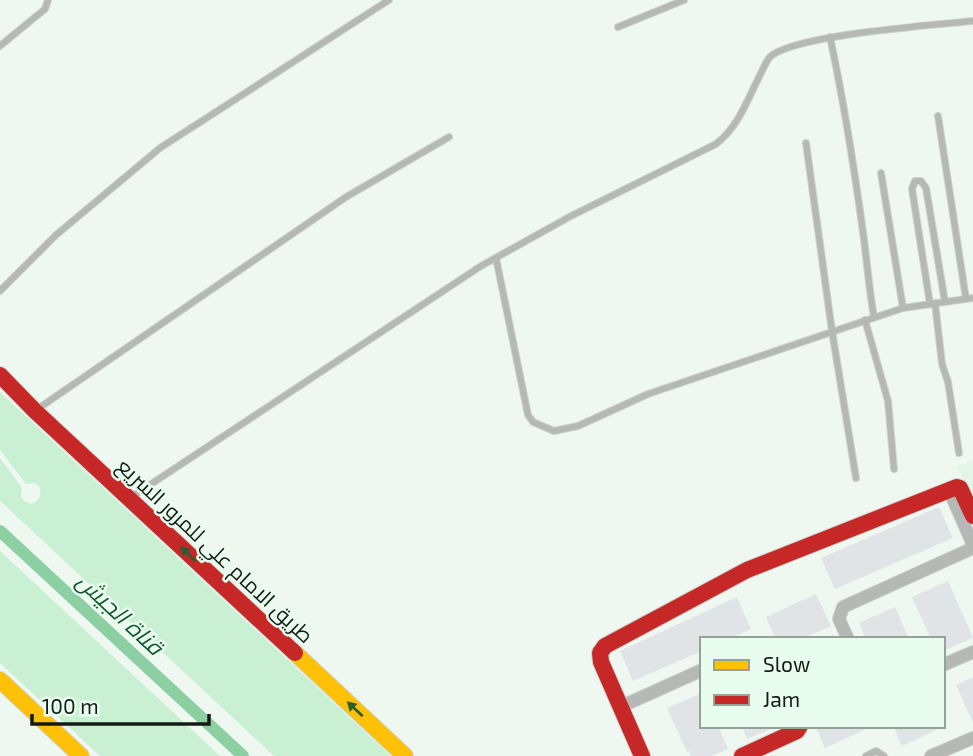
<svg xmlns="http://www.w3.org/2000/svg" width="973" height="756" viewBox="0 0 973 756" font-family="'Exo 2',Cairo,sans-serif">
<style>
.built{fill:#e2f5e6}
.green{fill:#caf0d4}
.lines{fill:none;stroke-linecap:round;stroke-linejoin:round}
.canal{stroke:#8ccfa2;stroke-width:12}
.building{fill:#e0e4e6}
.lane-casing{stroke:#ccd4ce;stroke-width:8}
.street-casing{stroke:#ccd4ce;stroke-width:14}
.slow-casing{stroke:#ccd4ce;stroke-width:18}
.jam-casing{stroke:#ccd4ce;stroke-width:18}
.path{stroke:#b2b7b3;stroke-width:2;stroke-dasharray:3.5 5;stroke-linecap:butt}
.lane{stroke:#b5b8b5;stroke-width:6}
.street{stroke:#b5b8b5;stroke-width:12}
.slow{stroke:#ffc107;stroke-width:16}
.jam{stroke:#c62828;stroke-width:16}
.oneway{fill:#2d5e30}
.labels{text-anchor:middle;stroke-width:5;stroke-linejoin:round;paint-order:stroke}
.street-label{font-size:21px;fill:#141b16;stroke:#e9fdee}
.water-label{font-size:23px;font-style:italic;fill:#135730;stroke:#e9fdee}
</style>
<rect width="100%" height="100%" fill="#eef8f0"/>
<polygon class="built" points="973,461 973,498 957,466"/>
<g class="green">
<path d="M0,392L391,756H274L0,501V458L22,488L21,497L24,501L31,504C40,500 41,497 40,487L35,483L26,484L0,450Z"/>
<polygon points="0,551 220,756 100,756 0,663"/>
</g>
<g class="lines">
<polyline class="canal" points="0,531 243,756"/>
</g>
<g class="building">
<polygon points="939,507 953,538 835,589 821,558"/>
<polygon points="948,581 973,638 943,651 943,639 931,639 912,597"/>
<polygon points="816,594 831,626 801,639 776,639 766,617"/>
<polygon points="737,597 751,629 729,639 702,639 702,651 633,681 620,651"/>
<polygon points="895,607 909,639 866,639 859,623"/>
<polygon points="973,677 973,723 956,685"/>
<polygon points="702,693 702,726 718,726 728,749 712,756 691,756 689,751 687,752 667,708"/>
<polygon points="742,726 778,726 747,739"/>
<polygon points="815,726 873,726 825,748"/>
<polygon points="893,726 945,726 902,746"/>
</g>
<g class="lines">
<defs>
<g id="lane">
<polyline points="618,27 684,0"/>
<path d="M830,37C844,102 854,167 863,232C867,261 869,289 874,317"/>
<polyline points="0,46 45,9 48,0"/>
<polyline points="938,116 966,299"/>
<polyline points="806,143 832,331 856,478"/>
<polyline points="881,173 903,308"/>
<polyline points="496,258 528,415 533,422 554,431 578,426 648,394 903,308 973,298"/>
<polyline points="0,291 56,235 160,148 389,0"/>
<polyline points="935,303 942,364 948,382 959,453"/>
<polyline points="930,304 912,189 915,181 921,181 926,188 945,302"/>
<polyline points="865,320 888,401 894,469"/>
<polyline points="39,408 346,197 449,137"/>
<path d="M133,496L481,266L571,216L716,144C738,127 747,101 759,77C762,71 765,64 769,58C789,35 936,25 973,21"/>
<polyline points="866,756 876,751 884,756"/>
</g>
<g id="street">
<polyline points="949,490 973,545"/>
<polyline points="848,639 839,619 843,607 973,548"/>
<polyline points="943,665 973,652"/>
<polyline points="620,707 702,670"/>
<polyline points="931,756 973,738"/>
</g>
<g id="slow">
<polyline points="295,653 405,756"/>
<polyline points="0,680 81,756"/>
</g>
<g id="jam">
<polyline points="0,375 35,411 295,653"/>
<polyline points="642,756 601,662 600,653 605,646 747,570 957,487 960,488 973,516"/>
<polyline points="742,756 797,731 800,726"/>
</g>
</defs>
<use href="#lane" class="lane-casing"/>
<use href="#street" class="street-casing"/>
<use href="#slow" class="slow-casing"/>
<use href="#jam" class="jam-casing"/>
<polyline class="path" points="825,639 833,635"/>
<use href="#lane" class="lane"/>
<use href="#street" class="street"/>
<use href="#slow" class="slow"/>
<use href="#jam" class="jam"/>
</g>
<defs><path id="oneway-solid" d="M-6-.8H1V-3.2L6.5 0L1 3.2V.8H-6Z" transform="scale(1.75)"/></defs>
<g class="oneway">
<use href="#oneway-solid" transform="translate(188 554) rotate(-137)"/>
<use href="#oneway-solid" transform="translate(355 709) rotate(-137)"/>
</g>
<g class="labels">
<g class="street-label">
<text transform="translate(215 551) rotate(43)" y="7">طريق الامام علي للمرور السريع</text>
</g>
<g class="water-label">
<text transform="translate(120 614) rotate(43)" y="8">قناة الجيش</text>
</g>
</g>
<rect x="700" y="637" width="245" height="91" fill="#e9fdee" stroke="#94a398" stroke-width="2"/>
<rect x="714" y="660" width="35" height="10" fill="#ffc107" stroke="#94a398" stroke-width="2"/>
<text x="763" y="672" font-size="21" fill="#141b16">Slow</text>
<rect x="714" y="695" width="35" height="10" fill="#c62828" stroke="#94a398" stroke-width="2"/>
<text x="763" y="707" font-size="21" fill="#141b16">Jam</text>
<path d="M32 714v10h177v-10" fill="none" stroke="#141b16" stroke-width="3.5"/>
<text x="42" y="714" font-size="21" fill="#141b16" stroke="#e9fdee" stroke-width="5" paint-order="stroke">100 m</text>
</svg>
